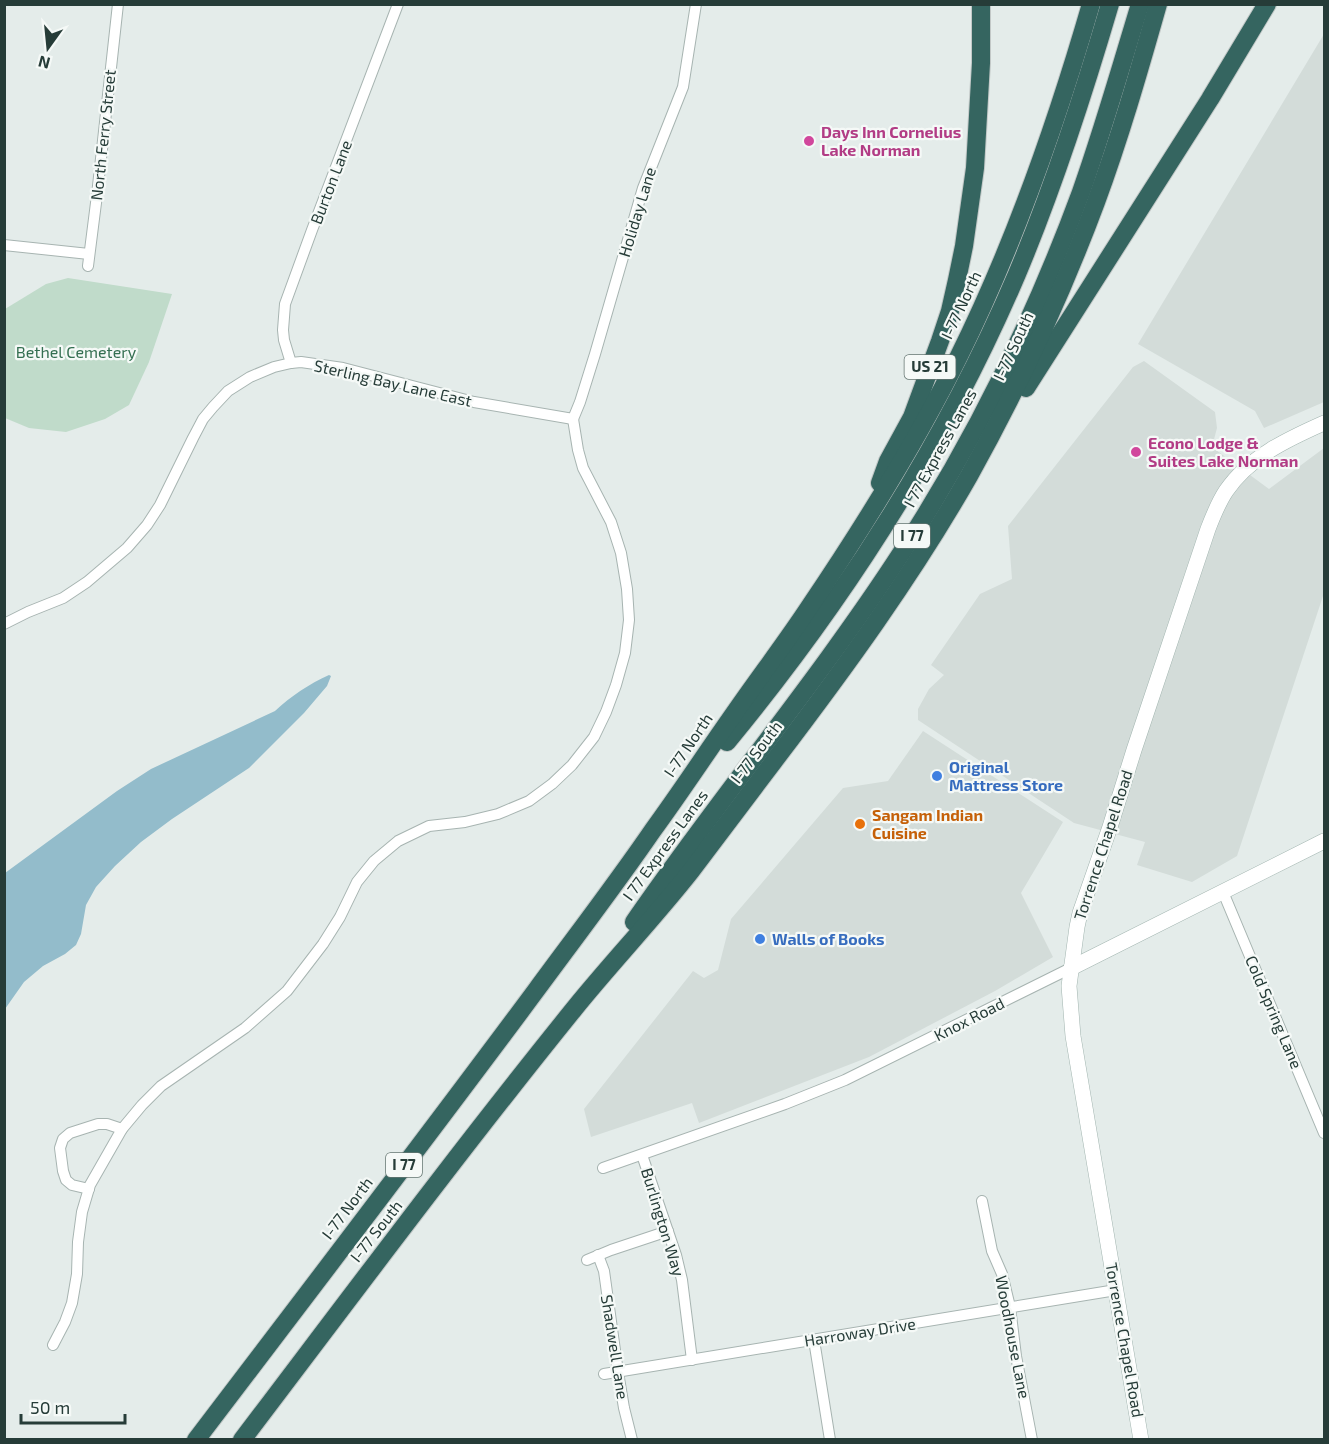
<svg xmlns="http://www.w3.org/2000/svg" width="1329" height="1444" viewBox="0 0 1329 1444" font-family="'Exo 2',sans-serif">
<style>
.built{fill:#d3dcd9}
.green{fill:#c0dbca}
.water{fill:#93bccb}
.lines{fill:none;stroke-linecap:round;stroke-linejoin:round}
.street-casing{stroke:#a7b4b1;stroke-width:12}
.secondary-casing{stroke:#a1b4af;stroke-width:16}
.highway-casing{stroke:#c2c8c7;stroke-width:20}
.street{stroke:#fff;stroke-width:10}
.secondary{stroke:#fff;stroke-width:15}
.highway{stroke:#356560;stroke-width:18}
.hotel-dot{fill:#d1479c;stroke:#f5f9f7;stroke-width:2}
.shop-dot{fill:#3f7fe0;stroke:#f5f9f7;stroke-width:2}
.food-dot{fill:#e8710a;stroke:#f5f9f7;stroke-width:2}
.labels{text-anchor:middle;stroke-width:4.5;stroke-linejoin:round;paint-order:stroke}
.shield{fill:#f5f9f7;stroke:#647571;stroke-width:1.5}
.shield-label{font-size:15px;font-weight:bold;fill:#263c38}
.hotel-label{font-size:16px;font-weight:bold;fill:#b23c85;stroke:#f5f9f7;text-anchor:start}
.street-label{font-size:16px;fill:#263c38;stroke:#f5f9f7}
.park-label{font-size:16px;fill:#346f51;stroke:#f5f9f7}
.shop-label{font-size:16px;font-weight:bold;fill:#366cbe;stroke:#f5f9f7;text-anchor:start}
.food-label{font-size:16px;font-weight:bold;fill:#c56008;stroke:#f5f9f7;text-anchor:start}
</style>
<rect width="100%" height="100%" fill="#e4ecea"/>
<g class="built">
<polygon points="1324,34 1324,402 1264,428 1255,411 1138,344"/>
<polygon points="1144,361 1215,412 1217,428 1212,447 1269,489 1324,448 1324,593 1237,856 1192,882 1137,865 1145,842 1074,823 918,720 918,709 929,689 944,675 931,665 980,594 1012,579 1008,526 1133,367"/>
<polygon points="923,731 1063,822 1021,893 1053,957 995,991 869,1057 699,1123 692,1103 591,1137 584,1109 693,971 704,978 718,970 731,919 843,788 888,781"/>
</g>
<polygon class="green" points="68,278 172,294 149,362 129,405 105,419 66,432 29,428 5,418 5,309 46,284"/>
<path class="water" d="M329,675L331,676L327,686L304,713L249,768L172,819L141,842L115,866L96,887L86,905L81,934L76,945L65,954L43,966L24,982L5,1009V873L117,791L151,769L275,711C291,696 309,684 329,675Z"/>
<g class="lines">
<defs>
<g id="street">
<polyline points="4,245 89,254"/>
<polyline points="88,266 97,195 118,4"/>
<polyline points="291,363 284,340 283,330 285,304 312,230 398,4"/>
<polyline points="573,419 580,402 595,354 643,188 683,87 696,4"/>
<polyline points="4,624 28,612 63,598 87,582 127,548 147,525 160,505 193,438 203,419 213,407 228,391 250,377 274,367 291,363 301,362 343,368 474,402 573,419"/>
<polyline points="1223,892 1324,1133"/>
<polyline points="642,1155 676,1255 682,1280 692,1360"/>
<polyline points="603,1168 785,1104 845,1080 1071,968"/>
<polyline points="89,1189 72,1185 66,1180 63,1171 60,1148 63,1139 70,1133 98,1124 107,1124 122,1129"/>
<polyline points="982,1201 992,1251 1002,1274 1010,1307 1016,1356 1032,1440"/>
<polyline points="598,1255 604,1271 618,1372 624,1408 632,1440"/>
<polyline points="587,1260 611,1250 668,1231"/>
<polyline points="814,1340 830,1440"/>
<polyline points="53,1345 65,1322 72,1303 77,1274 78,1242 82,1212 90,1185 122,1129 142,1105 161,1086 245,1028 287,991 323,944 340,917 357,882 374,861 398,841 429,826 465,822 498,814 529,801 552,784 572,765 594,737 606,712 616,685 625,653 629,620 627,589 621,553 611,522 583,468 578,450 573,419"/>
<polyline points="604,1374 1116,1290"/>
</g>
<g id="secondary">
<polyline points="1071,968 1324,841"/>
<path d="M1141,1440L1073,1036L1069,986L1077,927L1080,913L1110,827L1134,750L1208,529C1213,516 1218,503 1226,491C1249,457 1288,439 1324,423"/>
</g>
<g id="highway">
<polyline points="1026,388 1210,99 1267,4"/>
<polyline points="880,483 888,461 912,417 940,341 950,311 957,280 964,246 975,168 981,63 981,4"/>
<path d="M727,742C844,600 945,443 1017,274C1054,186 1083,96 1110,4"/>
<path d="M634,922C720,797 819,680 902,552C975,440 1035,317 1081,192C1103,130 1121,67 1140,4"/>
<path d="M196,1440C310,1290 425,1140 537,989C576,936 616,884 653,830C680,793 705,755 731,718C757,680 785,644 810,606C864,526 916,443 959,356C1015,243 1056,125 1091,4"/>
<path d="M242,1440C352,1295 460,1150 574,1009C612,962 654,918 691,871C719,834 747,797 774,761C844,669 912,576 969,476C1018,388 1061,296 1096,202C1120,137 1139,71 1158,4"/>
</g>
</defs>
<use href="#street" class="street-casing"/>
<use href="#secondary" class="secondary-casing"/>
<use href="#highway" class="highway-casing"/>
<use href="#street" class="street"/>
<use href="#secondary" class="secondary"/>
<use href="#highway" class="highway"/>
</g>
<g class="hotel-dot">
<circle cx="809" cy="141" r="6"/>
<circle cx="1136" cy="452" r="6"/>
</g>
<g class="shop-dot">
<circle cx="937" cy="776" r="6"/>
<circle cx="760" cy="939" r="6"/>
</g>
<circle class="food-dot" cx="860" cy="824" r="6"/>
<g class="labels">
<g class="shield">
<rect x="904.5" y="355" width="51" height="24" rx="4.5"/>
<rect x="894" y="524" width="36" height="24" rx="4.5"/>
<rect x="386" y="1153" width="36" height="24" rx="4.5"/>
</g>
<g class="shield-label">
<text x="930" y="372">US 21</text>
<text x="912" y="541">I 77</text>
<text x="404" y="1170">I 77</text>
</g>
<g class="hotel-label">
<text x="821" y="138">Days Inn Cornelius<tspan x="821" dy="18">Lake Norman</tspan></text>
<text x="1148" y="449">Econo Lodge &amp;<tspan x="1148" dy="18">Suites Lake Norman</tspan></text>
</g>
<g class="street-label">
<text transform="translate(103 135) rotate(-84)" y="6">North Ferry Street</text>
<text transform="translate(331 182) rotate(-69)" y="6">Burton Lane</text>
<text transform="translate(637 212) rotate(-73)" y="6">Holiday Lane</text>
<text transform="translate(961 305) rotate(-65)" y="6">I-77 North</text>
<text transform="translate(1013 346) rotate(-65)" y="6">I-77 South</text>
<text transform="translate(393 383) rotate(13)" y="6">Sterling Bay Lane East</text>
<text transform="translate(940 448) rotate(-61)" y="6">I 77 Express Lanes</text>
<text transform="translate(688 745) rotate(-56)" y="6">I-77 North</text>
<text transform="translate(756 752) rotate(-53)" y="6">I-77 South</text>
<text transform="translate(665 845) rotate(-54)" y="6">I 77 Express Lanes</text>
<text transform="translate(1103 845) rotate(-72)" y="6">Torrence Chapel Road</text>
<text transform="translate(1274 1012) rotate(67)" y="6">Cold Spring Lane</text>
<text transform="translate(969 1019) rotate(-27)" y="6">Knox Road</text>
<text transform="translate(347 1208) rotate(-53)" y="6">I-77 North</text>
<text transform="translate(663 1222) rotate(73)" y="6">Burlington Way</text>
<text transform="translate(376 1231) rotate(-52)" y="6">I-77 South</text>
<text transform="translate(860 1332) rotate(-9)" y="6">Harroway Drive</text>
<text transform="translate(1013 1337) rotate(79)" y="6">Woodhouse Lane</text>
<text transform="translate(1125 1340) rotate(80)" y="6">Torrence Chapel Road</text>
<text transform="translate(615 1347) rotate(81)" y="6">Shadwell Lane</text>
</g>
<g class="park-label">
<text x="76" y="358">Bethel Cemetery</text>
</g>
<g class="shop-label">
<text x="949" y="773">Original<tspan x="949" dy="18">Mattress Store</tspan></text>
<text x="772" y="945">Walls of Books</text>
</g>
<g class="food-label">
<text x="872" y="821">Sangam Indian<tspan x="872" dy="18">Cuisine</tspan></text>
</g>
</g>
<rect width="1329" height="1444" fill="none" stroke="#263c38" stroke-width="12"/>
<g transform="translate(48 48) rotate(195)" stroke="#f5f9f7" stroke-width="4.5" paint-order="stroke">
<path d="M0-4.5L10 22L0 15L-10 22Z" fill="#263c38"/>
<text y="-9" font-size="16" font-weight="bold" text-anchor="middle" fill="#263c38">N</text>
</g>
<path d="M21 1414v9h104v-9" fill="none" stroke="#263c38" stroke-width="3"/>
<text x="30" y="1414" font-size="18" fill="#263c38" stroke="#f5f9f7" stroke-width="4.5" paint-order="stroke">50 m</text>
</svg>
